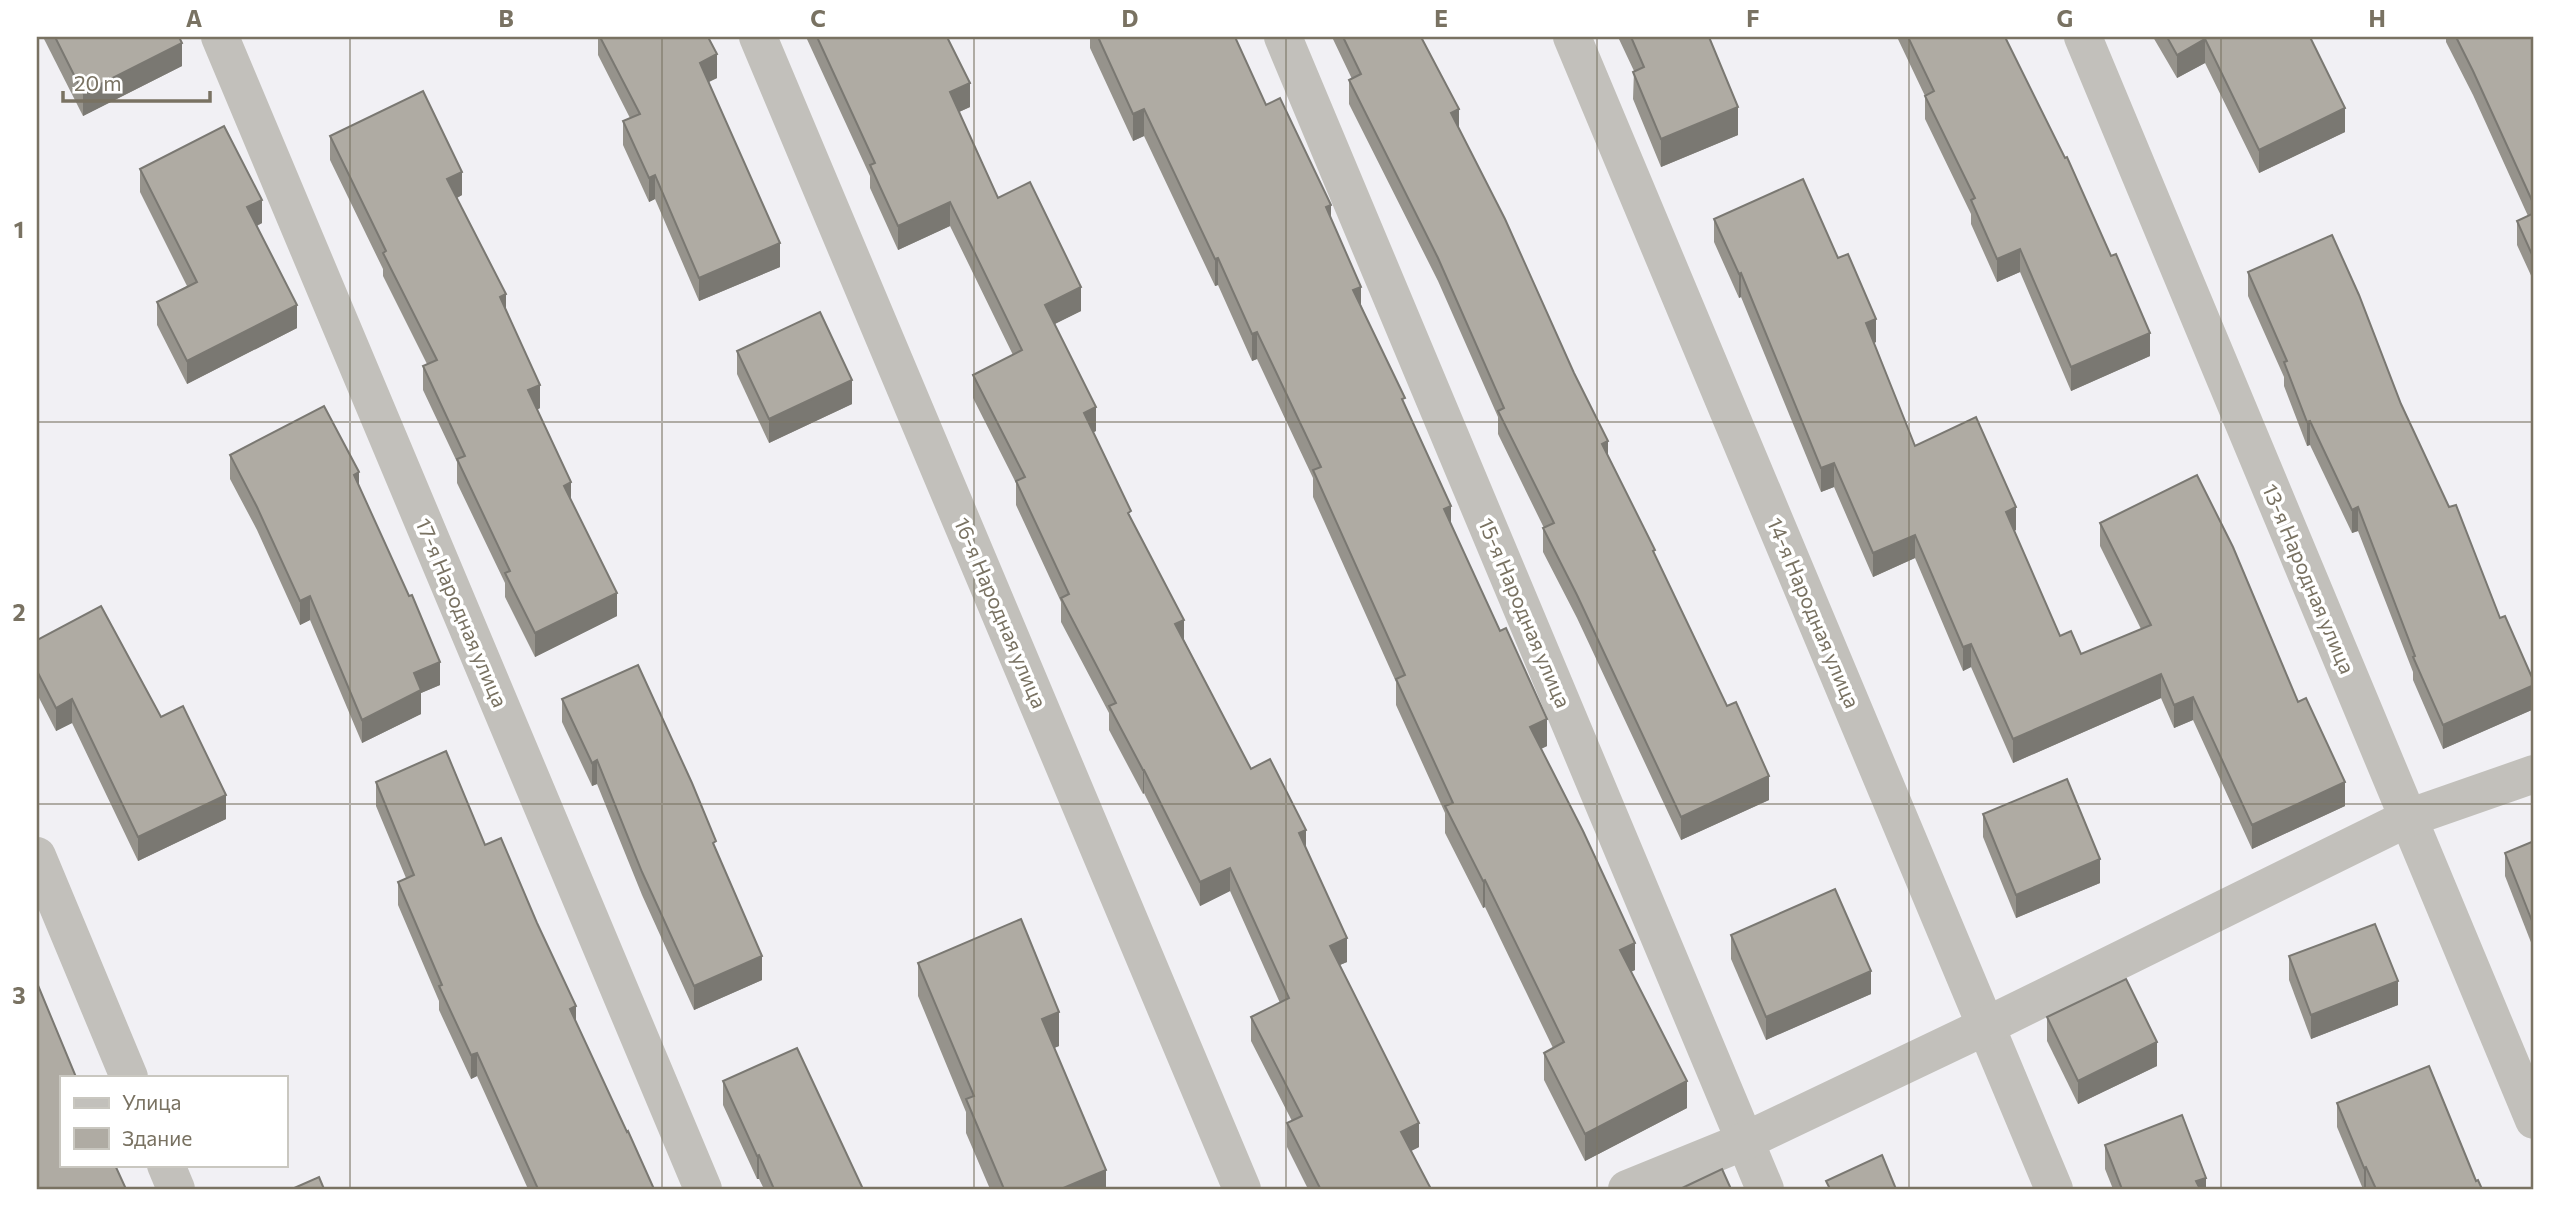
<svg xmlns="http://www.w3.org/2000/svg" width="2571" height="1226" viewBox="0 0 2571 1226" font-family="Commissioner,sans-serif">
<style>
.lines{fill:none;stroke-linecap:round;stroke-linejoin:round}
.minor{stroke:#c2c0bb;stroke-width:38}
.wall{fill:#96938c}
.shaded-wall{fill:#7a7872}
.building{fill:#afaba3;stroke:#7a7872;stroke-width:2}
.grid{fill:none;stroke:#797262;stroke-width:2;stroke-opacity:0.55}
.labels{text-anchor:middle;stroke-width:7;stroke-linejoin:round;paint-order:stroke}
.street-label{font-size:21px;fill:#797262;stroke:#fff}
.neatline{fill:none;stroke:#797262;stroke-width:2.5}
.grid-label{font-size:23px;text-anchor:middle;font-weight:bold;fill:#797262}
</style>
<rect width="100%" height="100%" fill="#f1f0f4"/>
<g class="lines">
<g class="minor">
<polyline points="220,37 703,1189"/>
<polyline points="758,37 1242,1189"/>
<polyline points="1283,37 1765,1189"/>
<polyline points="1572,37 2054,1189"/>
<polyline points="2083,37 2534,1120"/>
<polyline points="37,856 129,1077"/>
<polyline points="166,1165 176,1189"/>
<polyline points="1627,1189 1745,1141 1986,1026 2408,818 2534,774"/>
</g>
</g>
<g class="wall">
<polygon points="43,37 179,37 182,66 83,116"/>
<polygon points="598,37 708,37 717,78 709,82 780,267 699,301 655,199 649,202 623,145 623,121 630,118 598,55"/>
<polygon points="806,37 947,37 970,107 959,112 998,198 1081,311 1054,324 1096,431 1093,432 1184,640 1251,769 1306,848 1347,962 1340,965 1419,1147 1411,1151 1431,1189 1308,1189 1287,1147 1287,1123 1292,1121 1251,1041 1251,1017 1280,1003 1230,891 1200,906 1144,793 1143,794 1109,730 1109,713 1061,622 1061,602 1016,505 1016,483 973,398 973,375 1013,355 950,226 898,250 870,188 870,176"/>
<polygon points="1090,37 1235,37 1266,105 1331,220 1361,305 1405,405 1451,525 1547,746 1541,749 1635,970 1631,971 1687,1108 1585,1161 1544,1080 1544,1053 1553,1048 1485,907 1483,908 1445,833 1445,813 1396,705 1396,682 1313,497 1313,478 1257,359 1252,361 1218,285 1215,286 1144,136 1133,141 1090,48"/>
<polygon points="1332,37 1421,37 1459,129 1608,457 1769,800 1681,840 1577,618 1543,552 1543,528 1544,528 1498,434 1498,417 1438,281 1349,104 1349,80 1352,79"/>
<polygon points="1618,37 1709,37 1738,135 1661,167 1633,99 1634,71"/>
<polygon points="1897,37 2005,37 2150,356 2071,391 2020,272 1997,282 1971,224 1971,214 1925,119 1925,96"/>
<polygon points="2153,37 2310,37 2345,132 2259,173 2205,63 2177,78"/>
<polygon points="2446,37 2534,37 2534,282 2517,245 2517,221 2528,216 2473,95 2446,42"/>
<polygon points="330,136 462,195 457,198 506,309 540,408 537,410 571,500 617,616 535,657 505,597 505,583 457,483 457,462 423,390 423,366 427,364 383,276 383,269 330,160"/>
<polygon points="140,169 262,223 257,226 297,328 187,384 157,325 157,302 187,286 140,192"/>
<polygon points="1714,219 1876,342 1874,343 1915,446 2016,530 2014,531 2060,636 2081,654 2141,629 2100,546 2100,523 2298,702 2345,806 2252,849 2193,720 2174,728 2161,698 2013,763 1971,667 1963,671 1915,558 1873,577 1834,487 1821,492 1741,297 1739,298 1714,242"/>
<polygon points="2248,272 2401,404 2500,618 2534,682 2534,709 2443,749 2413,680 2413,672 2358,531 2352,533 2310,445 2307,446 2284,386 2284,377 2248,296"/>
<polygon points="737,351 852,404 769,443 737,374"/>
<polygon points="230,455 359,486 440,685 421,693 421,714 362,743 310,620 300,625 257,530 230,479"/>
<polygon points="37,640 161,717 226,819 138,861 72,723 56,731 37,694"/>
<polygon points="562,699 716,849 762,980 694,1010 642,895 597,784 592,786 562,722"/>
<polygon points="376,782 485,845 576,1022 654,1189 528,1189 477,1076 471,1079 439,1010 439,1001 398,905 398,882 406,878 376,806"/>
<polygon points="1983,814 2100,883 2016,918 1983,837"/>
<polygon points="2534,841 2534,950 2505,876 2505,853"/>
<polygon points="1731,935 1871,994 1766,1040 1731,959"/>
<polygon points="2289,956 2398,1005 2311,1039 2289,980"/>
<polygon points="918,963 1059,1046 1054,1048 1106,1189 990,1189 966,1133 966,1112 918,996"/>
<polygon points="2047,1017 2157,1066 2078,1104 2047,1041"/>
<polygon points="723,1081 863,1189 764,1189 759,1179 757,1179 723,1105"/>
<polygon points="2337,1103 2476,1181 2482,1189 2363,1189 2337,1127"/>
<polygon points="2105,1145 2206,1189 2113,1189 2105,1169"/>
</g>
<g class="shaded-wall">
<polygon points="2205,39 2205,63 2177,78 2177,55"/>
<polygon points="182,43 182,66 83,116 83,93"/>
<polygon points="717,54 717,78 700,86 700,63"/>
<polygon points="970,83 970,107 950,116 950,92"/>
<polygon points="1738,107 1738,135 1661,167 1661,139"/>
<polygon points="2345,108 2345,132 2259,173 2259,150"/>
<polygon points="1144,109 1144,136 1133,141 1133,114"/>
<polygon points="1459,109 1459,133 1451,113"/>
<polygon points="462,172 462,195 447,203 447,179"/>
<polygon points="655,175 655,199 649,202 649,178"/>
<polygon points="262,200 262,223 247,230 247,207"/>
<polygon points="950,202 950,226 898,250 898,226"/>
<polygon points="1331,205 1331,232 1326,207"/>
<polygon points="780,243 780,267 699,301 699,278"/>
<polygon points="2020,249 2020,272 1997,282 1997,259"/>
<polygon points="1218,258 1218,285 1215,286 1215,259"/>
<polygon points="1741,273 1741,297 1739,298 1739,274"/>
<polygon points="1081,287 1081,311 1045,329 1045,305"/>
<polygon points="1361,287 1361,314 1353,290"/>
<polygon points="506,294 506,317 500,297"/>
<polygon points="297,305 297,328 187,384 187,361"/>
<polygon points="1876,319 1876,342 1866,346 1866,323"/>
<polygon points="1257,332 1257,359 1252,361 1252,334"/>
<polygon points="2150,333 2150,356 2071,391 2071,367"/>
<polygon points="852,380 852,404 769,443 769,419"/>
<polygon points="540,385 540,408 528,414 528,390"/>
<polygon points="1096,407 1096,431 1084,437 1084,413"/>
<polygon points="2310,421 2310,445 2307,446 2307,422"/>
<polygon points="1608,441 1608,465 1602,444"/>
<polygon points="1834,463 1834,487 1821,492 1821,468"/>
<polygon points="359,472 359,496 354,475"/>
<polygon points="571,482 571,506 564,486"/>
<polygon points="1451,506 1451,533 1444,509"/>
<polygon points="2016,507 2016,530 2006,535 2006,512"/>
<polygon points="2358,507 2358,531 2352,533 2352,510"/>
<polygon points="1915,535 1915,558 1873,577 1873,553"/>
<polygon points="617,593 617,616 535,657 535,633"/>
<polygon points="310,596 310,620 300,625 300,601"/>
<polygon points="1184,620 1184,643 1175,624"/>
<polygon points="1971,644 1971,667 1963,671 1963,647"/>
<polygon points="440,662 440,685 421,693 421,714 362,743 362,720 414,673"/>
<polygon points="2161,674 2161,698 2013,763 2013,739"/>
<polygon points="2534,685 2534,709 2443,749 2443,725"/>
<polygon points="2193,697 2193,720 2174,728 2174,705"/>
<polygon points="72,699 72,723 56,731 56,708"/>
<polygon points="1547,719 1547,746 1530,754 1530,727"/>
<polygon points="597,760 597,784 592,786 592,763"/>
<polygon points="1143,770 1144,770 1144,793 1143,794"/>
<polygon points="1769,776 1769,800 1681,840 1681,817"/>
<polygon points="2345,782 2345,806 2252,849 2252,825"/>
<polygon points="226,795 226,819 138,861 138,837"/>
<polygon points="1306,830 1306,854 1299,833"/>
<polygon points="2100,859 2100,883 2016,918 2016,895"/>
<polygon points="1230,868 1230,891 1200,906 1200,882"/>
<polygon points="1485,880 1485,907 1483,908 1483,881"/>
<polygon points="1347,938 1347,962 1330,969 1330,946"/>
<polygon points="1635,943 1635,970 1620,977 1620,950"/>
<polygon points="762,956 762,980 694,1010 694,986"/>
<polygon points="1871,971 1871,994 1766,1040 1766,1017"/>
<polygon points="2398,981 2398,1005 2311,1039 2311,1015"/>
<polygon points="576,1006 576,1029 570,1009"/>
<polygon points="1059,1012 1059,1046 1042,1053 1042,1019"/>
<polygon points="2157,1042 2157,1066 2078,1104 2078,1081"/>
<polygon points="477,1053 477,1076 471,1079 471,1055"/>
<polygon points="1687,1081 1687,1108 1585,1161 1585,1134"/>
<polygon points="1419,1123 1419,1147 1401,1156 1401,1132"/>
<polygon points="759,1155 759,1179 757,1179 757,1156"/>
<polygon points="2366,1167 2366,1189 2364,1189 2364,1168"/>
<polygon points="1106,1170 1106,1189 1061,1189"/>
<polygon points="2206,1178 2206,1189 2196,1189 2196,1181"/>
</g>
<g class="building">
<polygon points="55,37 179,37 182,43 83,93"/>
<polygon points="600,37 708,37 717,54 700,63 780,243 699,278 655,175 649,178 623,121 640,114"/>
<polygon points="817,37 947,37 970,83 950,92 998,198 1030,182 1081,287 1045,305 1096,407 1084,413 1131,511 1128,513 1184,620 1175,624 1251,769 1270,759 1306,830 1299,833 1347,938 1330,946 1419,1123 1401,1132 1431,1189 1318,1189 1320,1188 1287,1123 1302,1116 1251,1017 1289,998 1230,868 1200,882 1144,770 1143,770 1109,706 1116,703 1061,598 1069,594 1016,481 1025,477 973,375 1022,350 950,202 898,226 870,165 875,163"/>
<polygon points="1098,37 1235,37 1266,105 1280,98 1331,205 1326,207 1361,287 1353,290 1405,398 1402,399 1451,506 1444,509 1500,631 1506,628 1547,719 1530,727 1583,831 1635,943 1620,950 1687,1081 1585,1134 1544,1053 1564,1042 1485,880 1483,881 1445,806 1453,803 1396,679 1405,675 1313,470 1321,467 1257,332 1252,334 1218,258 1215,259 1144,109 1133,114"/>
<polygon points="1343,37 1421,37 1459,109 1451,113 1505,219 1574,373 1608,441 1602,444 1655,550 1653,551 1727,706 1736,702 1769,776 1681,817 1577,595 1543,528 1554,523 1498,411 1504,408 1438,258 1349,80 1361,74"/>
<polygon points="1631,37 1709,37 1738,107 1661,139 1633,72 1644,67"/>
<polygon points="1908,37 2005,37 2065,158 2067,157 2111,256 2116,254 2150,333 2071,367 2020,249 1997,259 1971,200 1975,198 1925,96 1934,91"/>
<polygon points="2167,37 2310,37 2345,108 2259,150 2205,39 2177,55"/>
<polygon points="2456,37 2534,37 2534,205 2473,71"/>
<polygon points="423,91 462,172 447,179 506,294 500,297 540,385 528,390 571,482 564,486 617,593 535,633 505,573 510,571 457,459 465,456 423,366 437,360 383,253 386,251 330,136"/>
<polygon points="224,126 262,200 247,207 297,305 187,361 157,302 197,282 140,169"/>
<polygon points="1803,179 1838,258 1848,254 1876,319 1866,323 1915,446 1976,417 2016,507 2006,512 2060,636 2071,631 2081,654 2151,625 2100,523 2197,475 2233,547 2298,702 2306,698 2345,782 2252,825 2193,697 2174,705 2161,674 2013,739 1971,644 1963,647 1915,535 1873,553 1834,463 1821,468 1741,273 1739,274 1714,219"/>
<polygon points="2534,213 2534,259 2517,221"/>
<polygon points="2332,235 2359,295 2401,404 2449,507 2456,505 2500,618 2505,616 2534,682 2534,685 2443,725 2413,657 2415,656 2358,507 2352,510 2310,421 2307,422 2284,362 2287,361 2248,272"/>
<polygon points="820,312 852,380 769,419 737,351"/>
<polygon points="324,406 359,472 354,475 409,596 412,595 440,662 414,673 421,690 362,720 310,596 300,601 257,507 230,455"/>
<polygon points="101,606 161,717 183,706 226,795 138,837 72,699 56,708 37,671 37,640"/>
<polygon points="638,665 692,783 716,841 713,843 762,956 694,986 642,872 597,760 592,763 562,699"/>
<polygon points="446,751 485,845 501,838 537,923 576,1006 570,1009 627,1132 628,1131 654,1189 538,1189 477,1053 471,1055 439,986 442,985 398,882 414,875 376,782"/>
<polygon points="2067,779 2100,859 2016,895 1983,814"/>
<polygon points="2534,841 2534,926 2505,853"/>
<polygon points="1835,889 1871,971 1766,1017 1731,935"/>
<polygon points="1021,919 1059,1012 1042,1019 1106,1170 1061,1189 1004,1189 966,1099 974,1096 918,963"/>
<polygon points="2375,924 2398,981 2311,1015 2289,956"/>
<polygon points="2126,979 2157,1042 2078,1081 2047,1017"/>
<polygon points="37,983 76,1077 61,1077 61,1165 115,1165 126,1189 37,1189"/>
<polygon points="797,1048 863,1189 774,1189 759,1155 757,1156 723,1081"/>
<polygon points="2429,1066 2476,1181 2478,1180 2482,1189 2376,1189 2366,1167 2364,1168 2337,1103"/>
<polygon points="2182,1115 2206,1178 2196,1181 2200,1189 2122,1189 2105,1145"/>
<polygon points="1882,1155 1896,1189 1830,1189 1826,1181"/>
<polygon points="1722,1169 1731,1189 1680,1189"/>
<polygon points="319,1177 324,1189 292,1189"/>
</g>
<path class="grid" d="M350,37V1189M662,37V1189M974,37V1189M1286,37V1189M1597,37V1189M1909,37V1189M2221,37V1189M37,422H2534M37,804H2534"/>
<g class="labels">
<g class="street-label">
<text transform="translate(2308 579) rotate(67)" y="7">13-я Народная улица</text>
<text transform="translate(461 613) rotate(67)" y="7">17-я Народная улица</text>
<text transform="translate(1000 613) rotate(67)" y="7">16-я Народная улица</text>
<text transform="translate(1524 613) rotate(67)" y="7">15-я Народная улица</text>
<text transform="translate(1813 613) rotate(67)" y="7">14-я Народная улица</text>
</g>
</g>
<rect width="2571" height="1226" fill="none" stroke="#ffffff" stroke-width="77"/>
<rect x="60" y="1076" width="228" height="91" fill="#ffffff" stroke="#c9c7c0" stroke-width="2"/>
<rect x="74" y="1098" width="35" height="10" fill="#c2c0bb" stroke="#c9c7c0" stroke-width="2"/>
<text x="122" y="1110" font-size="21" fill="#797262">Улица</text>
<rect x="74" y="1128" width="35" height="21" fill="#afaba3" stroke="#c9c7c0" stroke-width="2"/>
<text x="122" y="1146" font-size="21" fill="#797262">Здание</text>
<path d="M63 91v10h147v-10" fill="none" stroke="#797262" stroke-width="3.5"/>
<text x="74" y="91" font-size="21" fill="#797262" stroke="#ffffff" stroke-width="5" paint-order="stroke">20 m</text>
<rect x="38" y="38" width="2494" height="1150" class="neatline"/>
<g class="grid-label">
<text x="194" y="27">A</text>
<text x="506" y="27">B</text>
<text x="818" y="27">C</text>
<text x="1130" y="27">D</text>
<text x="1441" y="27">E</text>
<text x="1753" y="27">F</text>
<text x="2065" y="27">G</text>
<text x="2377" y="27">H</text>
<text x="19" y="238">1</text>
<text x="19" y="621">2</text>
<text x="19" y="1004">3</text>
</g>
</svg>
